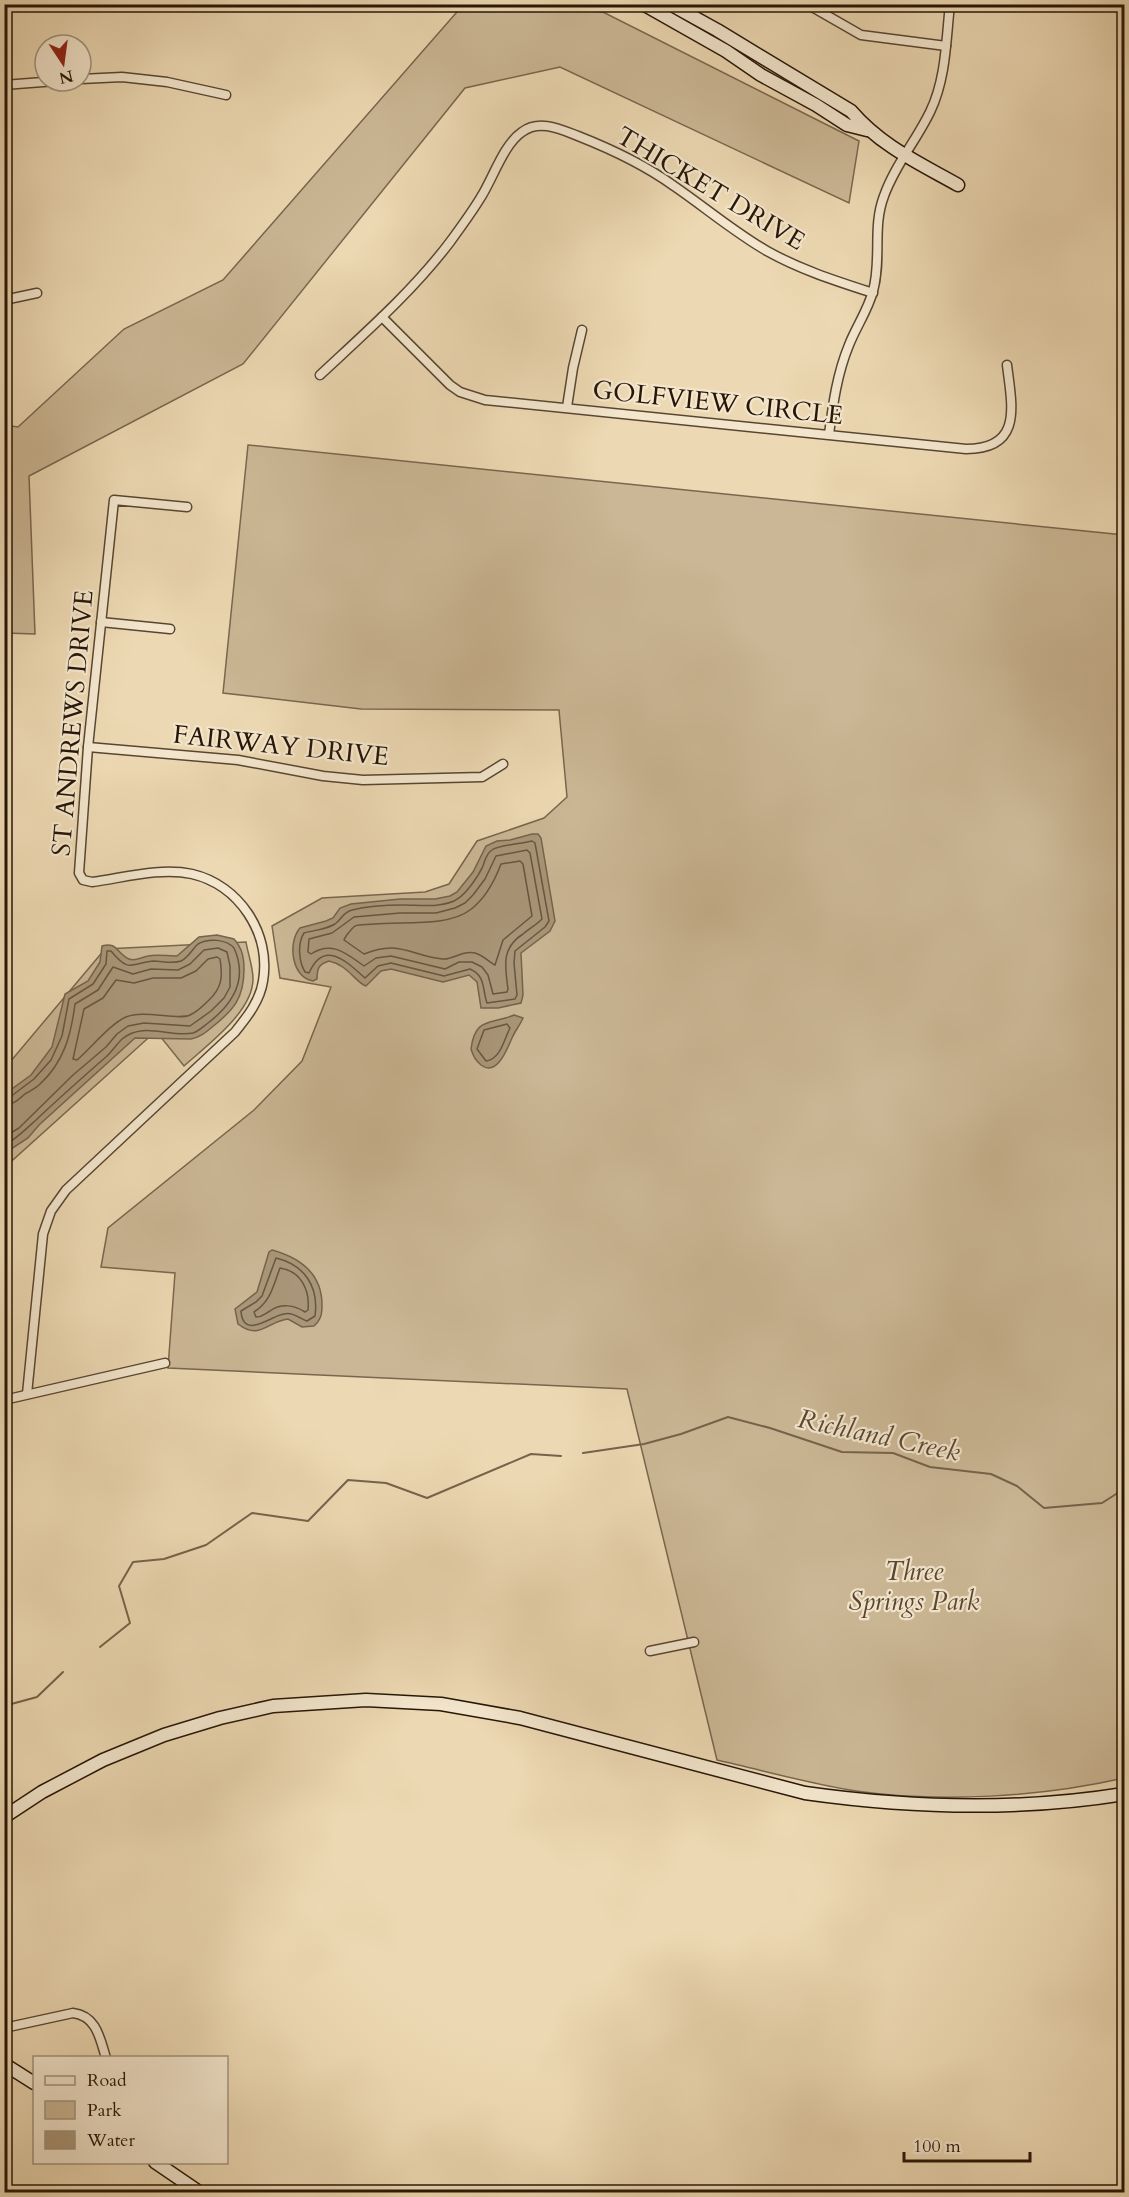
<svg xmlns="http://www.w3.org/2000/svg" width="1129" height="2197" viewBox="0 0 1129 2197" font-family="Cardo,serif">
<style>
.green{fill:#cbb795;stroke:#79664e;stroke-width:1.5}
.water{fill:#a99678;stroke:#75634b;stroke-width:1.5}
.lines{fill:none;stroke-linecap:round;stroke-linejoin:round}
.shore{stroke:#685640;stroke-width:1.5}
.stream{stroke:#75634b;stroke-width:2}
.street-casing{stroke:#584632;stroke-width:11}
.secondary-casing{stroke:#271607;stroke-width:15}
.street{stroke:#f3e6cd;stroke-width:8}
.secondary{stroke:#f3e6cd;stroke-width:12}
.labels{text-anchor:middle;stroke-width:4.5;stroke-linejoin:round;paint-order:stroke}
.street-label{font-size:26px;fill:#271607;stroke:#f3e6cd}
.park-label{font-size:26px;font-style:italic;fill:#584632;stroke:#f3e6cd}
.water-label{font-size:27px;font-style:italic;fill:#5b4934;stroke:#f3e6cd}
</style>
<rect width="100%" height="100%" fill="#ecd8b2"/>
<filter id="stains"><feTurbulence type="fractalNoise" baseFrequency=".00333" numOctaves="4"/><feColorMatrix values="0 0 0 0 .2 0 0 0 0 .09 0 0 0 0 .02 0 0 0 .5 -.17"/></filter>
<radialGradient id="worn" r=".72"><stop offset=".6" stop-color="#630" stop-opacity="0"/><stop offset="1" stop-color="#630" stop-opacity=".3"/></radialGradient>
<g class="green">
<polygon points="463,5 525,5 603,12 859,141 849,203 560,67 465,88 243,364 29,476 35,634 5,633 5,425 18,427 124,329 223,280"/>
<path d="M248,445L1124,535V1778C1041,1797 940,1803 856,1791C810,1784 762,1770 717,1760L627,1389L168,1368L175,1273L101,1267L108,1228L254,1110L302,1061L331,987L280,978L272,926L322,898L425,892L449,884L477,841L544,818L567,797L559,710L361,709L223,693Z"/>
<path d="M246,942C248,954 253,967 253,979C253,1012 206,1046 184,1066L156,1031L5,1167V1068L105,949Z"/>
</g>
<g class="water">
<path d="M532,834H538L541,838L555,921L550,931L521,953L523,995L521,1003L498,1008H481L477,982L469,975L443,982L391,969L381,971L366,986C356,983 348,965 329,961C319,964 317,968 317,979L313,981C292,978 287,943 300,928L326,921L333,918L340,908L351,904L400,899H435L450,896L457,892L473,872L486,846L497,841L510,840Z"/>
<path d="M217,935L234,939C242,948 244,957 244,969C244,998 234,1010 211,1028C205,1033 200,1037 191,1039L135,1038L39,1125L28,1138L5,1153V1094L31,1075L52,1047L65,994L88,981L100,962L102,946C117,941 117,954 129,959C136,962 141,957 148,956C156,954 168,956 177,956L199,937Z"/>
<path d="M514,1015L523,1018C520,1025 515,1031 512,1038C507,1049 497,1077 481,1065C476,1061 473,1056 471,1049C475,1017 490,1025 514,1015Z"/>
<path d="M272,1250C301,1258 322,1274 322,1305C322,1314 321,1320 314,1326L302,1327L288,1319C268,1321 260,1341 238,1324L235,1309L257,1292L269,1252Z"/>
</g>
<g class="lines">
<g class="shore">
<path d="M532,841L535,843L549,921L545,927L515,951L514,963L517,995L515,999L487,1003C482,989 486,976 470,969L444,976L391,963L378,966L365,978C346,961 324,939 309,973L305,972C299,962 297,944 304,933C314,930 325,930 335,924C342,919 343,912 352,910C368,906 387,905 403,905C420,905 437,908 454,901C465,896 478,877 483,866C485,860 486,854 492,850C498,845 521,844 532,841Z"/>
<path d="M527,850L530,853L542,919C536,925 529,929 523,934C501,948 505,966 508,989L507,992L493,994L488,975L482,967L472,962H459L445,969L391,956L376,958L364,966C347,954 332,940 311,954L308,952L309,939L332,933L354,917L400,913H436L455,908L465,903L473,895L485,879L496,856Z"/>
<path d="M520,861L523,864L532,916L503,940L495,965C489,962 483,955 475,953C462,950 453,960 443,959C410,956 400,939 364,954L344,940C345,937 351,929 355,926C360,924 369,925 374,924C402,921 448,927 470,910C485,899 495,880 501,864Z"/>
<path d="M217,957L220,959C223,977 222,988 208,1001C203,1006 197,1012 190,1015C179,1021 143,1009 126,1017C110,1024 91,1048 77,1060L73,1059L84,1009L103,998L116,980L134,983L153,978H181L196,971L208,959Z"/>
<path d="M507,1024L510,1028C504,1039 501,1059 486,1061L477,1049L484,1030Z"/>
<path d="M4,1097H10L34,1079L51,1060L62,1036L69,999L93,984L106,964L107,951H111C130,974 131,963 153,961C162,961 173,964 181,961C189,957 192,949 198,944C208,938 226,939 234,948C248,979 233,1004 208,1023C204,1026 199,1031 193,1033C171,1038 143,1021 122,1039C117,1044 113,1050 107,1056C83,1077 59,1098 36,1120C25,1130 17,1138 4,1146"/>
<path d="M4,1105C13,1105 18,1100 25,1094C30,1091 36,1088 40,1084C64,1062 71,1035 75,1004L98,990L113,967L133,974L151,969L178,970L190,964L204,950L218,948L227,952L230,966V987L224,998L211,1011L190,1026L144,1023L128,1026L117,1034L106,1047L73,1075L19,1128L4,1137"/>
<path d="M276,1258C305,1265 319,1287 315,1316L307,1321C299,1318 293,1312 284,1314C272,1315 243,1341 241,1311L256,1302L262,1296Z"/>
<path d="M280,1268C301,1271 310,1290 308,1310L305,1312C294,1305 281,1303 270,1311C264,1314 263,1317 256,1317L254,1312C271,1301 273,1286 280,1268Z"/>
</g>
<g class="stream">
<polyline points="583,1453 644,1444 681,1434 728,1417 770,1428 842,1452 893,1453 930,1467 991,1474 1017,1486 1044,1508 1102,1503 1124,1489"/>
<polyline points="100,1647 130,1623 119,1586 133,1562 164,1559 206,1545 252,1513 308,1521 348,1480 386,1483 427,1498 531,1454 561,1456"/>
<polyline points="4,1706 37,1697 63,1672"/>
</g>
<defs>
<g id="street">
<polyline points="807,4 861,35 946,46"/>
<polyline points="81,79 122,77 167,82 226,95"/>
<polyline points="4,85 56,81"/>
<polyline points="4,300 37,293"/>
<path d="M382,317L450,385L460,392L485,400L966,449C1023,449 1012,406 1007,365"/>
<path d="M320,375C365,333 413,291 450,242C461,227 472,212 481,197C493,178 504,144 522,132C539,119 560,129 578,136C611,149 645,165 674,186C706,208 734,232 767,251C801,270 836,281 873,293"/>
<polyline points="567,407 573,368 582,330"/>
<path d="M829,434C833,404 837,374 849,345C856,327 868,310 873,291C882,259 872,227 884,196C895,165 916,141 930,112C946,79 946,41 950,4"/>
<polyline points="101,622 170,629"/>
<polyline points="88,747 238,760 323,776 363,780 482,777 503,764"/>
<path d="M27,1394L43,1234L51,1211L66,1190L235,1032C247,1017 260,1001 263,981C271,933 239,885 192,874C160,867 123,878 92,882L83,880L79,873L88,747L114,500L187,507"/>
<polyline points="4,1400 165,1363"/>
<polyline points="650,1651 694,1642"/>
<path d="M4,2028L73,2013C97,2016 100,2039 106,2058"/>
</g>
<g id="secondary">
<polyline points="643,4 726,51 761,75 816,105 847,125 867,130"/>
<path d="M670,4L717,30L851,111C881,146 919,163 958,185"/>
<path d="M4,1817L42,1792L103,1760L164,1735L220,1718L273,1706L366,1700L441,1704L520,1718L805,1793C911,1808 1019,1811 1124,1794"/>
<polyline points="4,2064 34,2083"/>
<polyline points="155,2162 199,2192"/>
</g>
</defs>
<use href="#street" class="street-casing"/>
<use href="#secondary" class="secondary-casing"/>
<use href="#street" class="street"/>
<use href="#secondary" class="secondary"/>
</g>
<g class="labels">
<g class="street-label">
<text transform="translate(711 188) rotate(31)" y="9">THICKET DRIVE</text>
<text transform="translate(718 402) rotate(6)" y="9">GOLFVIEW CIRCLE</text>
<text transform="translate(72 723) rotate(-85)" y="9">ST ANDREWS DRIVE</text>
<text transform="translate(281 745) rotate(6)" y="9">FAIRWAY DRIVE</text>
</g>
<g class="park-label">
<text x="914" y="1580">Three<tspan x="914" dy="30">Springs Park</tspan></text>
</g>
<g class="water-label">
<text transform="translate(879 1435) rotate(12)" y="9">Richland Creek</text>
</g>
</g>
<rect width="1129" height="2197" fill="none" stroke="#ecd8b2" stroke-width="24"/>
<rect x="6" y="6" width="1117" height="2185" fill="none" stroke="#271607" stroke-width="3"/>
<rect x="12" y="12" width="1105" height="2173" fill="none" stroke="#271607" stroke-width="1.5"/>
<rect x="33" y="2056" width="195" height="108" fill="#f3e6cd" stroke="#a1937e" stroke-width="1.5"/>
<rect x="45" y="2076" width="30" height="9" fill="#f3e6cd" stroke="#a1937e" stroke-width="1.5"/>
<text x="87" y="2086" font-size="18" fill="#271607">Road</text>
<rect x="45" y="2101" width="30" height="18" fill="#cbb795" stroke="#a1937e" stroke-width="1.5"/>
<text x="87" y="2116" font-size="18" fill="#271607">Park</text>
<rect x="45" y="2131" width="30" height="18" fill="#a99678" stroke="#a1937e" stroke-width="1.5"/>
<text x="87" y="2146" font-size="18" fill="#271607">Water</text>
<g transform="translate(63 63) rotate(167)"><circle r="28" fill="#f3e6cd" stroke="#a1937e" stroke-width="1.5"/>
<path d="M0-4.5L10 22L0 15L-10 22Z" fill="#8f2418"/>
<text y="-9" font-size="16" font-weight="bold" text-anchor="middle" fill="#271607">N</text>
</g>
<path d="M904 2152v9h126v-9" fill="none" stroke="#271607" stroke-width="3"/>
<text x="913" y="2152" font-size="18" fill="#271607" stroke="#f3e6cd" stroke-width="4.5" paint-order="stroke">100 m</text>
<rect width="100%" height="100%" filter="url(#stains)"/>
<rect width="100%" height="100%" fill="url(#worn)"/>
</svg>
